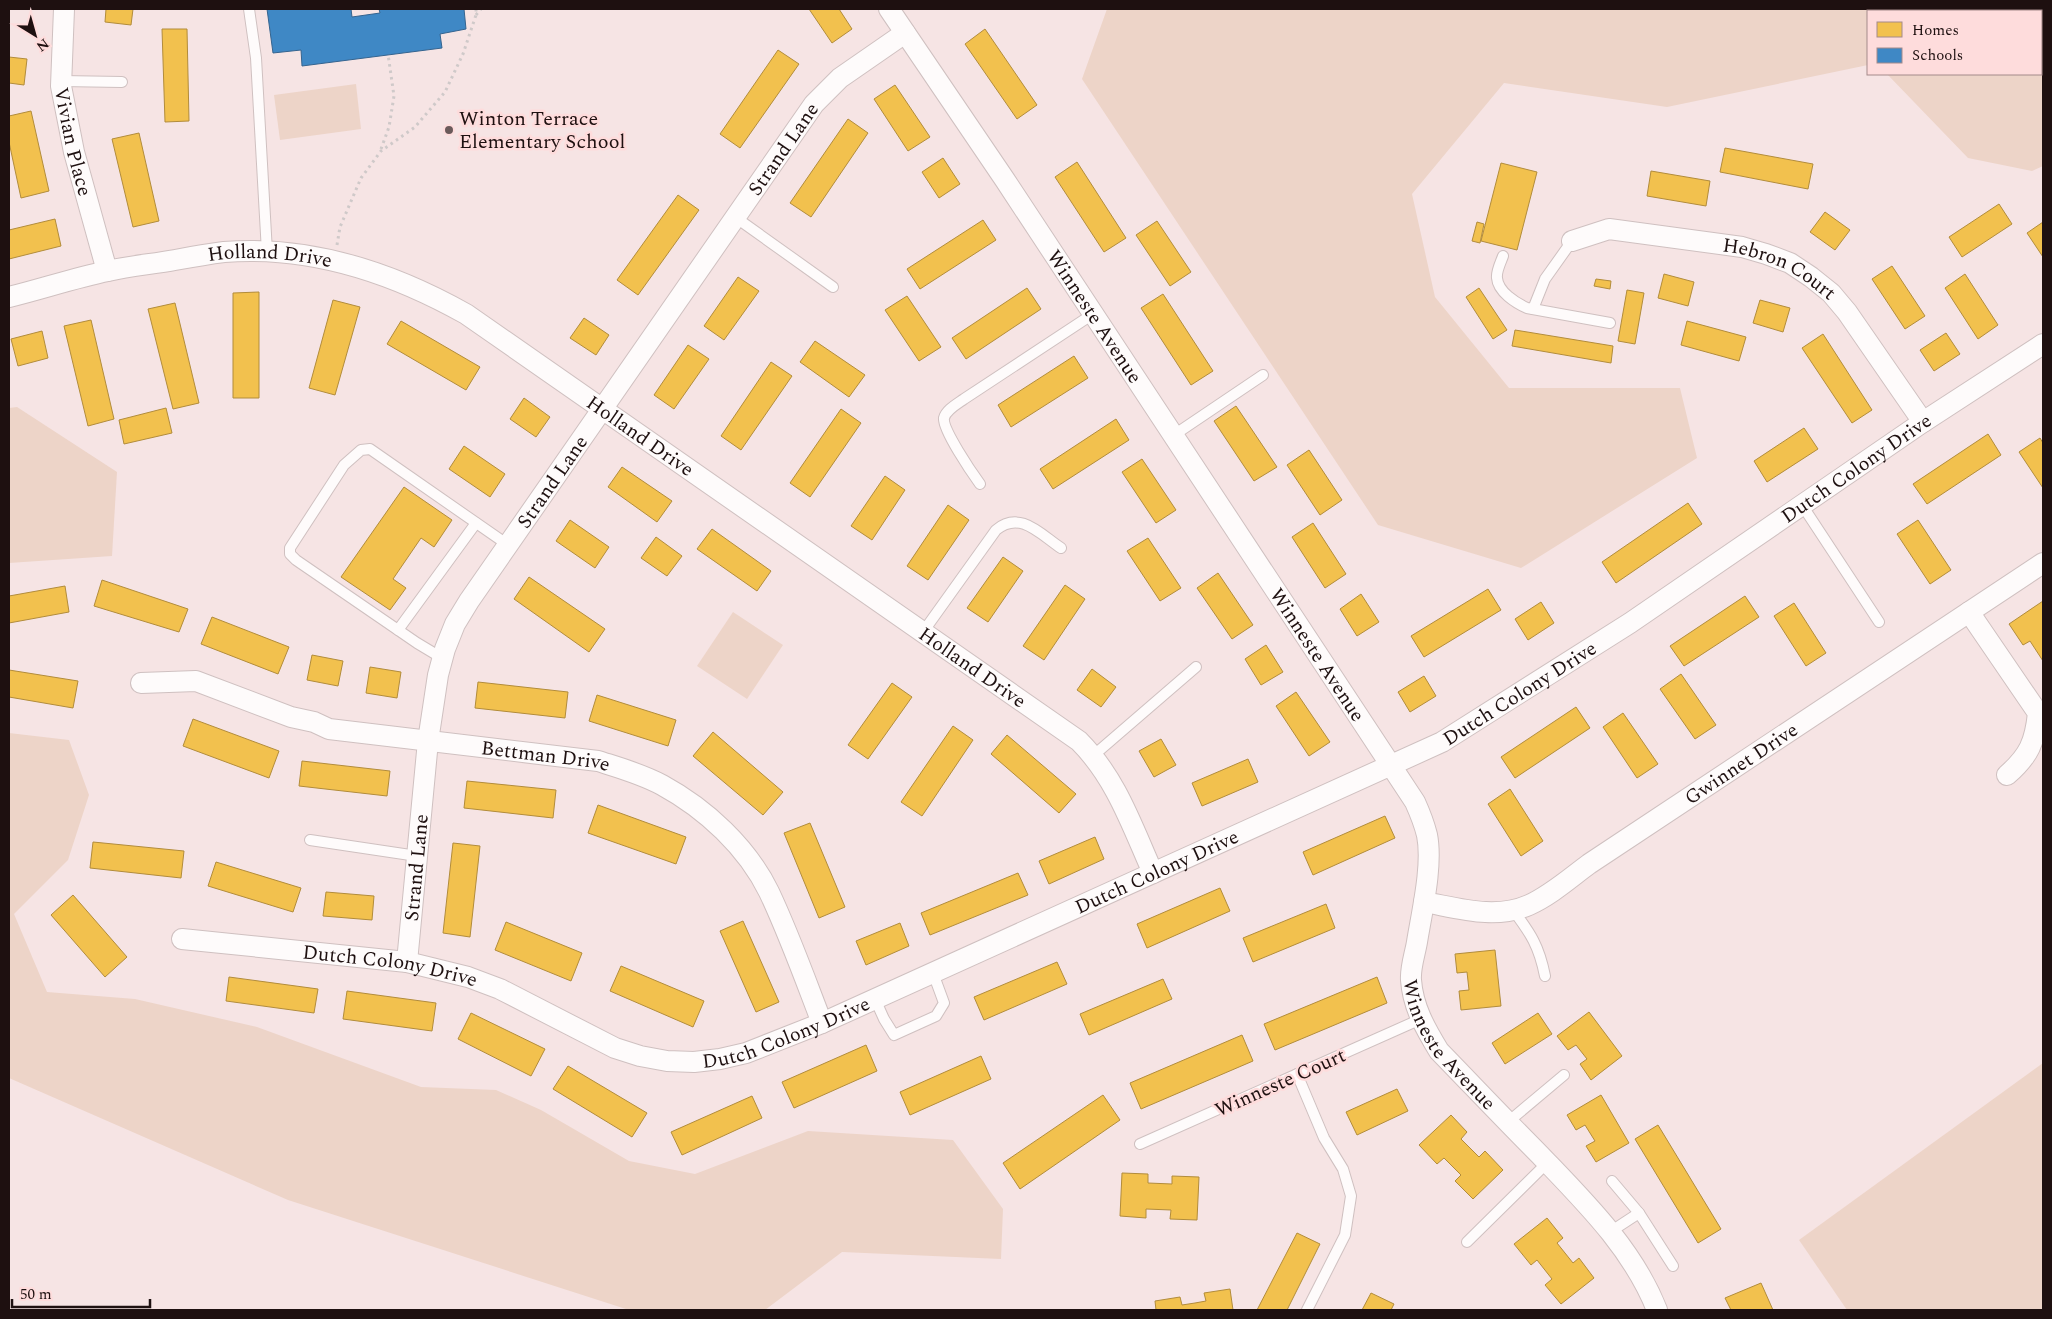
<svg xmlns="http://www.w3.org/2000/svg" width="2052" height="1319" viewBox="0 0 2052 1319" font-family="Spectral,serif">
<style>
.green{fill:#edd4c8}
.homes{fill:#f2c14e;stroke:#b28c3b}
.schools{fill:#3f88c5;stroke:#35648f}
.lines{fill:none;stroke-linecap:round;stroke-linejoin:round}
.lane-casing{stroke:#cfc0c0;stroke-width:12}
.street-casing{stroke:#cfc0c0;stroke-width:22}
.path{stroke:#cfc9c9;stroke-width:3;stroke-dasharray:2.5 4;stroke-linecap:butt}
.lane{stroke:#fefbfb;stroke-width:10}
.street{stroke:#fefbfb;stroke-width:20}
.poi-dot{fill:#6a5a5a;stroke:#fedcdc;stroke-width:2}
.labels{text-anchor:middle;stroke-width:5;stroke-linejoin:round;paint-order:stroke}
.poi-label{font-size:20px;fill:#1e1010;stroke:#fedcdc;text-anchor:start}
.street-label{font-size:20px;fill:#1e1010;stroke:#fedcdc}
</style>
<rect width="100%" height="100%" fill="#f6e4e4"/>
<g class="green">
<polygon points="1107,9 2043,9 2043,166 2032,171 1968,158 1887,74 2041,74 2041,11 1868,11 1868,65 1667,107 1504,83 1412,194 1435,297 1509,388 1680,388 1697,458 1521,568 1378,525 1082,79"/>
<polygon points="356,84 361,129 280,140 274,95"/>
<polygon points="17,407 117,472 112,556 9,563 9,408"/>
<polygon points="733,612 783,645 747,699 697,666"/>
<polygon points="9,733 69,740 89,795 68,860 14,914 47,992 135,999 257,1027 421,1087 496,1090 541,1110 629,1161 695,1174 808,1131 953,1140 1003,1209 1001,1259 842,1252 765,1310 629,1310 288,1200 9,1078"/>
<polygon points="2043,1063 2043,1310 1847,1310 1799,1240"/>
</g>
<g class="homes">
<polygon points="106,9 133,9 131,25 105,22"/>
<polygon points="809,9 839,9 852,29 832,43"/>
<polygon points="162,29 187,29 189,121 165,122"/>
<polygon points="985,29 1037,105 1017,119 965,44"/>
<polygon points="778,50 799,64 740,148 720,134"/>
<polygon points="9,57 27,59 24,85 9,83"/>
<polygon points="895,85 930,137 908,151 874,99"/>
<polygon points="31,111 49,191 21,198 9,142 9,116"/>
<polygon points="848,119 868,133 811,217 790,203"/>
<polygon points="139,133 159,221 133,227 112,139"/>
<polygon points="1725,148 1813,164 1808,189 1720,172"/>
<polygon points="943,158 960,184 939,198 922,172"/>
<polygon points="1077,162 1126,238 1104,252 1055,177"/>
<polygon points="1501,163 1537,172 1517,250 1481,241"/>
<polygon points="1651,171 1710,181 1706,206 1647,196"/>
<polygon points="678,195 699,210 638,295 617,280"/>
<polygon points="1999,204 2012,224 1962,257 1949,237"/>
<polygon points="1825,212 1850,230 1835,250 1810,232"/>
<polygon points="55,219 61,246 9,259 9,230"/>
<polygon points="983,220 996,240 920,289 907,269"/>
<polygon points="1157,221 1191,272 1170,286 1136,235"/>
<polygon points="1477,222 1484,224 1480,243 1472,241"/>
<polygon points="2043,222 2043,257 2027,233"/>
<polygon points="1892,266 1925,316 1905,329 1872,279"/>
<polygon points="1664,274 1694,282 1688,306 1658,298"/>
<polygon points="1965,274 1998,325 1978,339 1945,288"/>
<polygon points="738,277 759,291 724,340 704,326"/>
<polygon points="1596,279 1611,281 1610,289 1594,286"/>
<polygon points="1027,288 1041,309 966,359 952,338"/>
<polygon points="1479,288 1507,330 1493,339 1466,297"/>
<polygon points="1627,290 1644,293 1635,344 1618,341"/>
<polygon points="259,292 259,398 233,398 233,293"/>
<polygon points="1163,294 1213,371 1191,385 1141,308"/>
<polygon points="907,296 941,347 919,361 885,310"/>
<polygon points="333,300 360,307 335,395 309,388"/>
<polygon points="1760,300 1790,308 1783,332 1753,323"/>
<polygon points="175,303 199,403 173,409 148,309"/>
<polygon points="584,318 609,335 596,355 570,338"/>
<polygon points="91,320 114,419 88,426 64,326"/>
<polygon points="401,321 480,367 466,390 387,344"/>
<polygon points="1687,321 1746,337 1739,361 1681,345"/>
<polygon points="1515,330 1613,346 1611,363 1512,346"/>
<polygon points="42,331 48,358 18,366 11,339"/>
<polygon points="1946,333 1960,354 1934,371 1920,350"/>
<polygon points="1823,334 1872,410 1852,423 1802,348"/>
<polygon points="815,341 865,375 849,397 800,362"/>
<polygon points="688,345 709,359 674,409 654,395"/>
<polygon points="1074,356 1088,378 1011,427 998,405"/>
<polygon points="771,362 792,376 741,450 721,436"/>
<polygon points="524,398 550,417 536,437 510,419"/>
<polygon points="1236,406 1277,467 1254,481 1214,421"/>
<polygon points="166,408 172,433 124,444 119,420"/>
<polygon points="841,409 861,423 810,497 790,483"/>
<polygon points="1116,419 1129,440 1053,489 1040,469"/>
<polygon points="1804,428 1818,449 1767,482 1754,461"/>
<polygon points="1988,434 2001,455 1927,504 1913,484"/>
<polygon points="2040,438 2043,443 2043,488 2019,452"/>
<polygon points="464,446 505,474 490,497 449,469"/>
<polygon points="1309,450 1342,500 1320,515 1287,465"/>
<polygon points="1142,459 1176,510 1156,523 1122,472"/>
<polygon points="622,467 672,501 657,522 608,487"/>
<polygon points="885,476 905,490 872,540 851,526"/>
<polygon points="404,487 452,520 434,547 421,538 393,579 406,588 390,610 341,577"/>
<polygon points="1688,503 1702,524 1616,583 1602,562"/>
<polygon points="948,505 969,520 928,580 907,566"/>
<polygon points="570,520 609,547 595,568 556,541"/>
<polygon points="1918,520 1951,570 1930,584 1897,534"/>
<polygon points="1313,523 1346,574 1325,588 1292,537"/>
<polygon points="712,529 771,571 757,591 697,549"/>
<polygon points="656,537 682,556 667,576 641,558"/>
<polygon points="1148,538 1181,588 1160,601 1127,551"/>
<polygon points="1003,557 1023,571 988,622 967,608"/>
<polygon points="1218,573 1253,625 1232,639 1197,588"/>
<polygon points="529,577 605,629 589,652 514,599"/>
<polygon points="102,580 188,609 179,632 94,606"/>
<polygon points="1065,585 1085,599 1044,660 1023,646"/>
<polygon points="65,586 69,612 9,623 9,596"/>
<polygon points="1488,589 1501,610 1424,657 1411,636"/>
<polygon points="1361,594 1379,622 1357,636 1340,609"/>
<polygon points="1745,596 1759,617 1684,666 1670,646"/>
<polygon points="2043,601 2043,661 2030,641 2023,645 2009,624"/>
<polygon points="1541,602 1554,623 1528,640 1515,619"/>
<polygon points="1794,603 1826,653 1806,666 1774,616"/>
<polygon points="212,617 289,647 278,674 201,644"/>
<polygon points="1266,645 1283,672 1261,685 1245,659"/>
<polygon points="312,655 343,661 338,686 307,680"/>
<polygon points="370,667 401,672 397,698 366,693"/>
<polygon points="1092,669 1116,687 1101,707 1077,690"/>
<polygon points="9,670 78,681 73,708 9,697"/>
<polygon points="1681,674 1716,725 1695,739 1660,689"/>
<polygon points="1424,676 1436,696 1410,712 1398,692"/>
<polygon points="478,682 568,692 565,718 475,708"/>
<polygon points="892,683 912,697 868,759 848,745"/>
<polygon points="1296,692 1330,742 1309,756 1276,706"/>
<polygon points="597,695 676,720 668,746 589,721"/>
<polygon points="1576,707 1590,728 1515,778 1501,757"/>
<polygon points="1623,713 1658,764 1637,778 1603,727"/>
<polygon points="193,719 279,751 269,778 183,746"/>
<polygon points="953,726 973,740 922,816 901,802"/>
<polygon points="713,732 783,792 763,815 693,756"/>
<polygon points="1007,735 1076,794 1059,813 991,754"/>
<polygon points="1161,739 1176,765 1154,777 1139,751"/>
<polygon points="1248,759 1258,782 1202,806 1192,783"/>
<polygon points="302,761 390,771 387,796 299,786"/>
<polygon points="467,781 556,790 553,818 464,808"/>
<polygon points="1510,789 1543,841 1521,856 1488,804"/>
<polygon points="598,805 686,837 676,864 588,833"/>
<polygon points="1385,816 1395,838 1313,875 1303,852"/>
<polygon points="810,823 845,907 819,918 784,833"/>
<polygon points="1095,837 1104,859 1049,884 1039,861"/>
<polygon points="93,842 184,851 181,878 90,868"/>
<polygon points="453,843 480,846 470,937 443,933"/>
<polygon points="216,862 301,888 293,912 208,886"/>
<polygon points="1018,873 1028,895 930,935 921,913"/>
<polygon points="1220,888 1230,911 1147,948 1137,924"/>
<polygon points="326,892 374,896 372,920 323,916"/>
<polygon points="73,895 127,957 105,977 51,915"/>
<polygon points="1326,904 1335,928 1253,962 1243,938"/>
<polygon points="743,921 779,1002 756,1012 720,931"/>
<polygon points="506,922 582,953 571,981 495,950"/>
<polygon points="900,923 909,946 866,965 856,941"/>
<polygon points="1495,950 1501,1006 1461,1010 1459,991 1469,990 1467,972 1457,973 1455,954"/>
<polygon points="1057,962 1067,984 984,1020 974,997"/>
<polygon points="621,966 704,1001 693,1027 610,991"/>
<polygon points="229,977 318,989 314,1013 226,1001"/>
<polygon points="1377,977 1387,1003 1275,1050 1264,1024"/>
<polygon points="1163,979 1172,999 1089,1035 1080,1014"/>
<polygon points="347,991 436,1003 432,1031 343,1019"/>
<polygon points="1589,1012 1622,1056 1591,1080 1580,1064 1587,1059 1576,1045 1568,1050 1557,1036"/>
<polygon points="471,1013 545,1049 531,1076 458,1039"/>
<polygon points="1538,1013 1552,1034 1505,1064 1492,1043"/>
<polygon points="1242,1035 1253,1061 1141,1109 1130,1083"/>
<polygon points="866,1045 877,1071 794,1108 782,1082"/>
<polygon points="981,1056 991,1079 910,1115 900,1092"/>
<polygon points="568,1066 647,1113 632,1137 553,1089"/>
<polygon points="1397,1089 1408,1111 1357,1135 1346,1112"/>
<polygon points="1103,1095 1120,1120 1020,1189 1003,1163"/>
<polygon points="1601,1095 1629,1143 1596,1162 1586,1146 1595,1141 1585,1125 1576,1130 1567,1115"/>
<polygon points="752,1096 762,1118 682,1155 671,1132"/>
<polygon points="1451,1115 1467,1132 1461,1139 1479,1157 1485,1151 1503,1170 1473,1199 1455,1181 1461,1175 1444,1158 1437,1164 1419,1145"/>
<polygon points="1658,1125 1721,1229 1698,1243 1635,1139"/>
<polygon points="1122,1173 1148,1174 1148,1183 1172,1184 1172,1176 1199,1177 1197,1220 1170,1219 1171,1210 1146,1209 1146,1218 1120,1216"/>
<polygon points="1547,1218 1563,1238 1557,1243 1573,1263 1579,1258 1594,1278 1561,1304 1545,1285 1552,1279 1537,1260 1531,1265 1514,1244"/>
<polygon points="1297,1233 1320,1244 1287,1310 1257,1310"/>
<polygon points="1761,1283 1773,1310 1731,1310 1725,1298"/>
<polygon points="1230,1289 1233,1310 1156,1310 1155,1301 1180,1297 1182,1305 1195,1303 1206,1301 1204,1293"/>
<polygon points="1371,1293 1394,1304 1391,1310 1362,1310"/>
</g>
<polygon class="schools" points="267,9 351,9 352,17 380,13 379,9 464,9 466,29 440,34 442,48 302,66 301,50 273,53"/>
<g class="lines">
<defs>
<g id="lane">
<polyline points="249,9 256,58 267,252"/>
<polyline points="61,81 122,82"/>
<polyline points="735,217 833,287"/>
<path d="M1503,256C1501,262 1496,271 1497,278C1498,292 1516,303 1527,308L1610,323"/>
<polyline points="1533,309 1545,279 1572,241"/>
<polyline points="1174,435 1263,375"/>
<path d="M980,484C972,473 942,429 944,418C946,410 957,404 964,399L1093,314"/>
<polyline points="1802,505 1879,622"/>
<polyline points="398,630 476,523"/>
<path d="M923,632L996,530C1020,510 1040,534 1061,548"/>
<polyline points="442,658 417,643 296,560 290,554 290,548 344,465 361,450 370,449 508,545"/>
<polyline points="1094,755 1196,667"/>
<polyline points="310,840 417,856"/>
<path d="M1513,910C1531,934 1539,946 1545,976"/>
<polyline points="875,999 884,1019 894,1035 936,1016 944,1003 933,973"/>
<polyline points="1297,1074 1324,1138 1343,1169 1351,1196 1345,1235 1307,1310"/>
<polyline points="1508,1122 1564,1075"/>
<polyline points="1140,1144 1421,1019"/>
<polyline points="1612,1181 1639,1213"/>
<polyline points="1610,1232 1639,1213 1673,1266"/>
<polyline points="1467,1242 1547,1163"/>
</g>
<g id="street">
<path id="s1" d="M64,9L61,86L74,152L107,271"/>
<path id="s2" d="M889,9L1005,180L1415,802C1420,813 1424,823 1427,835C1433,865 1422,911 1417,942C1415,954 1410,968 1411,980C1413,1007 1425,1028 1439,1051C1473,1086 1506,1121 1540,1155C1585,1202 1633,1249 1657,1310"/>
<path id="s3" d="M1572,241L1609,229L1742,247L1766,254L1790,263L1811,277L1831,293L1847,312L1923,422"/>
<path id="s4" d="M9,297C42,289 74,278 108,271C130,266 153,264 175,260C191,257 208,254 224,252C310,245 393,273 466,314L1079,741C1116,778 1132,826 1153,873"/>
<path d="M1969,612L2038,713C2035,742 2029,756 2007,775"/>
<path id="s5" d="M141,683L196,681L291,717L314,722L329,729L598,761C620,768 642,774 662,785C706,809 747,847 769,892C789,934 805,979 822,1023"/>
<path id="s6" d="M1424,902C1458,908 1495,920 1529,905C1551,895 1570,878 1589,864L2043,563"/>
<path id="s7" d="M182,939L407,962L468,977L500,989L615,1048L640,1056L667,1061L694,1062L720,1059L746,1053L822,1023L1442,742L1630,623L1923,422L2043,344"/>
<path id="s8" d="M407,962L428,741L438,675L445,649L455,624L469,601L814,104L840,78L905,33"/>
</g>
</defs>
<use href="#lane" class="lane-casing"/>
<use href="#street" class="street-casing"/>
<g class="path">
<polyline points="476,15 481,9"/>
<polyline points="381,149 389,127 394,96 388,54"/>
<polyline points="337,245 340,227 361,178 381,151 415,127 445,92 463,54 476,15 476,9"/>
</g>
<use href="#lane" class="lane"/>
<use href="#street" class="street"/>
</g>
<circle class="poi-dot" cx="449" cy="130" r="5"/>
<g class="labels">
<g class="poi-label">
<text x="459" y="125">Winton Terrace<tspan x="459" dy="23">Elementary School</tspan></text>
</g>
<g class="street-label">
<text dy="7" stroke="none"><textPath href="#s1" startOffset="134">Vivian Place</textPath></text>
<text dy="7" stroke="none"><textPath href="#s8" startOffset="920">Strand Lane</textPath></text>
<text dy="7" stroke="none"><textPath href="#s4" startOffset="266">Holland Drive</textPath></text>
<text dy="7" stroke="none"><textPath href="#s3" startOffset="216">Hebron Court</textPath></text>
<text dy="7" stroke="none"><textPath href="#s2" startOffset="370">Winneste Avenue</textPath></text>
<text dy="7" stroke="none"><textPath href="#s4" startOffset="686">Holland Drive</textPath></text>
<text dy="7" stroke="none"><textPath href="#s7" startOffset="1845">Dutch Colony Drive</textPath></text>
<text dy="7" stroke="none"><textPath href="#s8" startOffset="515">Strand Lane</textPath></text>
<text dy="7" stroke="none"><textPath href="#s2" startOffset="775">Winneste Avenue</textPath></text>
<text dy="7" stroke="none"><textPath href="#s4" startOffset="1091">Holland Drive</textPath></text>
<text dy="7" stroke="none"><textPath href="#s7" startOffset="1440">Dutch Colony Drive</textPath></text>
<text dy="7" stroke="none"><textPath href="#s5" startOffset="415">Bettman Drive</textPath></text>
<text dy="7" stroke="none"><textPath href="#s6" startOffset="362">Gwinnet Drive</textPath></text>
<text dy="7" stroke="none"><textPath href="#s8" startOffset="95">Strand Lane</textPath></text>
<text dy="7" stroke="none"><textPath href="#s7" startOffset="1035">Dutch Colony Drive</textPath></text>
<text dy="7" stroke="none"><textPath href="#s7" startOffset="210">Dutch Colony Drive</textPath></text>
<text dy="7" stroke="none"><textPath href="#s7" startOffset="630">Dutch Colony Drive</textPath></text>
<text dy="7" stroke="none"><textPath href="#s2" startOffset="1210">Winneste Avenue</textPath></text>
<text transform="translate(1280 1082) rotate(-24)" y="7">Winneste Court</text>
</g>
</g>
<rect width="2052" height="1319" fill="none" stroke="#1e1010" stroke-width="20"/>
<rect x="1867" y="10" width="175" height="65" fill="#fedcdc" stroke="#a48a8a"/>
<rect x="1877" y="22" width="25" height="15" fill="#f2c14e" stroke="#a48a8a"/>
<text x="1912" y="35" font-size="15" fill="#1e1010">Homes</text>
<rect x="1877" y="48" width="25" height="15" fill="#3f88c5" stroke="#a48a8a"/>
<text x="1912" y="60" font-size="15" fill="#1e1010">Schools</text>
<g transform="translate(35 35) rotate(143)" stroke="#fedcdc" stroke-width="4" paint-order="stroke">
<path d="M0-4L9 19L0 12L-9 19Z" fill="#1e1010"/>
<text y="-8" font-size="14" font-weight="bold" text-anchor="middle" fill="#1e1010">N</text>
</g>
<path d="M12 1299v8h138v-8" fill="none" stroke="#1e1010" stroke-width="2.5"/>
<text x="20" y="1299" font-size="15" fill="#1e1010" stroke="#fedcdc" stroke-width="4" paint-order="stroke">50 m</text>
</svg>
